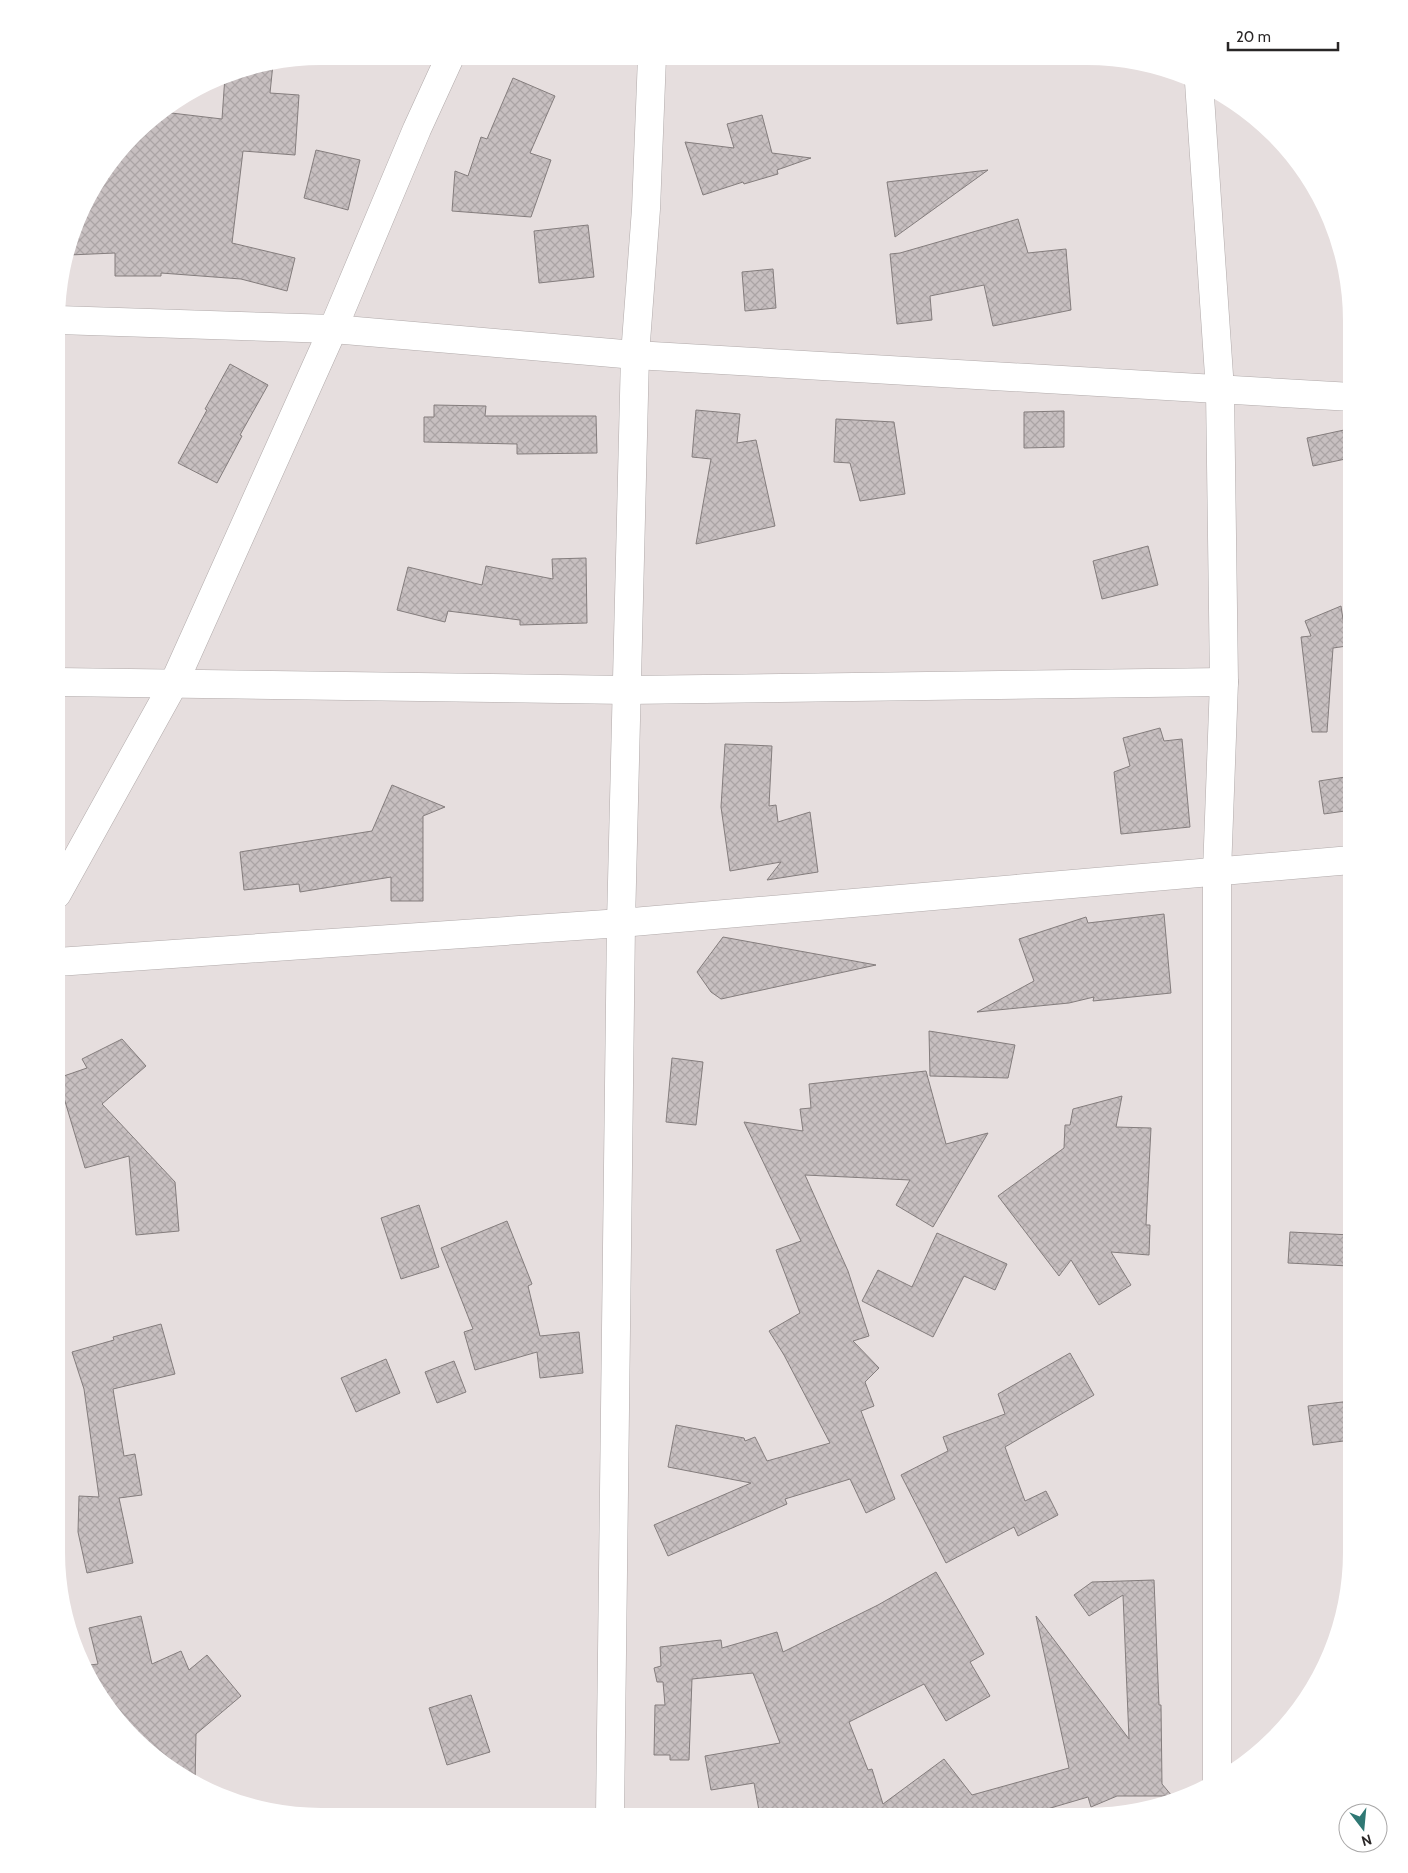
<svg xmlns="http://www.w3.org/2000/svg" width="1408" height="1873" viewBox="0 0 1408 1873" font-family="Cabin,sans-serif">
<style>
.building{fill:url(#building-cross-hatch);stroke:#847d7d}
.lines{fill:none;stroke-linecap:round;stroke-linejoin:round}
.minor-casing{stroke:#b1aaaa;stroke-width:29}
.tertiary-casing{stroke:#b1aaaa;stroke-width:29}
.minor{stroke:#fff;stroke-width:28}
.tertiary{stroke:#fff;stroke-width:28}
</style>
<defs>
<pattern id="building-cross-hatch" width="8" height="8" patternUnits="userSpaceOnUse" patternTransform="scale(1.25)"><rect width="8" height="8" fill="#c7bfc0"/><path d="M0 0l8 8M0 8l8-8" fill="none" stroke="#aba4a5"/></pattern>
</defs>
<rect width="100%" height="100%" fill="#e6dede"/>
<g class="building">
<polygon points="273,64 270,93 299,95 295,155 243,151 232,243 295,258 287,291 241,279 161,273 161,276 115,276 115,253 69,255 92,189 147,122 163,112 222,119 225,76 235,70"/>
<polygon points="513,78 555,96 530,153 551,160 531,217 452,211 455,171 468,176 481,137 487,139"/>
<polygon points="762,115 772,153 811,158 777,170 778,174 744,184 743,182 703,195 685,142 734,148 727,124"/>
<polygon points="316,150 360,160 348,210 304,198"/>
<polygon points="988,170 895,237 887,182"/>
<polygon points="1018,219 1028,253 1066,249 1071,310 993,326 984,285 930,296 932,320 897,324 890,254 900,253"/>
<polygon points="588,225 594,277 539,283 534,231"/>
<polygon points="773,269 776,308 745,311 742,272"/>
<polygon points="230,364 268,385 240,435 242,436 217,483 178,463 207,410 205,409"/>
<polygon points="434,405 486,406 485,416 596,416 597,453 517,454 517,444 424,442 424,417 434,417"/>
<polygon points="696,410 740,414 737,443 756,440 775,526 696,544 711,459 692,457"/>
<polygon points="1064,411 1064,447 1024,448 1024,412"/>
<polygon points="836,419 894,422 905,494 860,501 850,463 834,462"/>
<polygon points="1344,430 1350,458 1313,466 1307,438"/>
<polygon points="1148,546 1158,585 1102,599 1093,561"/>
<polygon points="586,558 587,623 520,625 520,620 448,611 445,622 397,610 408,567 482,585 486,566 553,579 552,559"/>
<polygon points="1341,606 1347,646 1333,648 1327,732 1312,732 1301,637 1311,636 1305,621"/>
<polygon points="1160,728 1164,741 1182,739 1190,827 1121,834 1114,772 1130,766 1123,738"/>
<polygon points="725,744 772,746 769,806 776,805 778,822 810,812 818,872 767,880 781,862 730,871 721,807"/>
<polygon points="1352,776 1352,810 1324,814 1319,781"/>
<polygon points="392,785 445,807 423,816 423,901 391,901 391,877 300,892 299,884 244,890 240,852 372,831"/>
<polygon points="1164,914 1171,993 1093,1001 1094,997 1069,1003 977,1012 1034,981 1019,939 1086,917 1088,923"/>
<polygon points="723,937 876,965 721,999 711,992 697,972"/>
<polygon points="929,1031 1015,1045 1008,1078 930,1076"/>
<polygon points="122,1039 146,1066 102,1104 175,1182 179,1231 136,1235 129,1156 85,1168 58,1078 87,1068 82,1059"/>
<polygon points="672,1058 703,1062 696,1125 666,1122"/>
<polygon points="926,1071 946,1144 988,1133 933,1227 896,1205 910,1180 805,1175 848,1271 869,1336 853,1341 879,1368 865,1382 874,1406 861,1411 895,1499 866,1513 850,1479 785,1499 787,1504 668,1556 654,1525 751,1483 668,1467 676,1425 744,1438 745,1441 755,1437 767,1461 830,1443 784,1355 769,1331 800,1313 776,1250 801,1241 744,1122 803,1131 800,1109 811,1108 809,1084"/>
<polygon points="1122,1096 1116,1127 1151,1128 1146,1225 1150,1225 1149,1255 1111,1252 1131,1285 1099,1305 1071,1260 1059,1276 998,1196 1064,1148 1065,1125 1070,1125 1073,1109"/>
<polygon points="419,1205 439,1267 401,1279 381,1218"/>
<polygon points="507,1221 532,1284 528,1286 540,1336 579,1332 583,1373 540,1378 537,1352 475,1370 464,1332 473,1329 441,1248"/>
<polygon points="1290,1232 1351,1235 1349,1266 1288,1263"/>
<polygon points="937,1233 1007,1264 995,1290 964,1276 933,1337 862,1301 878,1270 912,1287"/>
<polygon points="161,1324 175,1374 113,1389 124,1456 135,1454 142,1495 119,1498 133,1563 87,1573 78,1532 79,1496 99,1497 84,1389 72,1352 114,1340 113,1337"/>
<polygon points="1070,1353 1094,1395 1005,1447 1025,1501 1046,1491 1058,1515 1018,1536 1014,1527 946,1563 901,1475 948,1451 943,1437 1005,1414 998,1394"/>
<polygon points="386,1359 400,1393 356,1412 341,1378"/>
<polygon points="454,1361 466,1392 437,1403 425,1372"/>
<polygon points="1351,1401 1351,1440 1313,1445 1308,1406"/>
<polygon points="936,1572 984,1654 970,1662 990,1696 946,1721 924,1684 849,1722 868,1770 872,1769 883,1804 944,1759 972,1795 1069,1768 1036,1616 1129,1739 1123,1595 1089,1616 1074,1595 1092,1582 1154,1580 1159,1705 1161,1705 1162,1784 1172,1796 1117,1796 1091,1807 1088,1797 1020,1817 760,1816 754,1783 711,1790 705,1756 780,1743 753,1673 692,1679 689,1760 670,1760 670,1755 654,1755 655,1705 665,1705 663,1682 657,1682 654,1668 661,1666 660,1647 721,1640 722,1648 777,1632 783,1652 878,1605"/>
<polygon points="141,1616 152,1664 181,1651 189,1670 207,1655 241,1696 196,1734 195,1783 173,1772 122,1727 82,1666 98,1664 89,1628"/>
<polygon points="471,1695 490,1752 447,1765 429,1708"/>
</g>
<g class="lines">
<defs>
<g id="minor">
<polyline points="1199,82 1220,390 1224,682 1217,872 1217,1781"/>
<polyline points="58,320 333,329 635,355 1352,397"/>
<polyline points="58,682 627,690 1224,682"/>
<polyline points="57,962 621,923 1351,860"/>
<polyline points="610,1815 621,923 635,355 646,209 652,57"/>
</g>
<polyline id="tertiary" points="57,894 174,683 333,329 417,129 450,57"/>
</defs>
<use href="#minor" class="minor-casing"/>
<use href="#tertiary" class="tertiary-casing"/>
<use href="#minor" class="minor"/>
<use href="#tertiary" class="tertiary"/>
</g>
<path d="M0 0H1408V1873H0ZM321 65H1087A256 256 0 0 1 1343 321V1552A256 256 0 0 1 1087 1808H321A256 256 0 0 1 65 1552V321A256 256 0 0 1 321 65Z" fill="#fff" fill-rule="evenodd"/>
<g transform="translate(1363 1828) rotate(164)"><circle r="24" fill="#ffffff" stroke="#a9a8a8"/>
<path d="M0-4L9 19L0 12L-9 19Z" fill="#2f7874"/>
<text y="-8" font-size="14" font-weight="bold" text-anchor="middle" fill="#292626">N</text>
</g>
<path d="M1228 42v8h110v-8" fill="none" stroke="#292626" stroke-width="2.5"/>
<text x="1236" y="42" font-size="15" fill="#292626" stroke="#ffffff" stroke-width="4" paint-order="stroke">20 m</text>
</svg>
